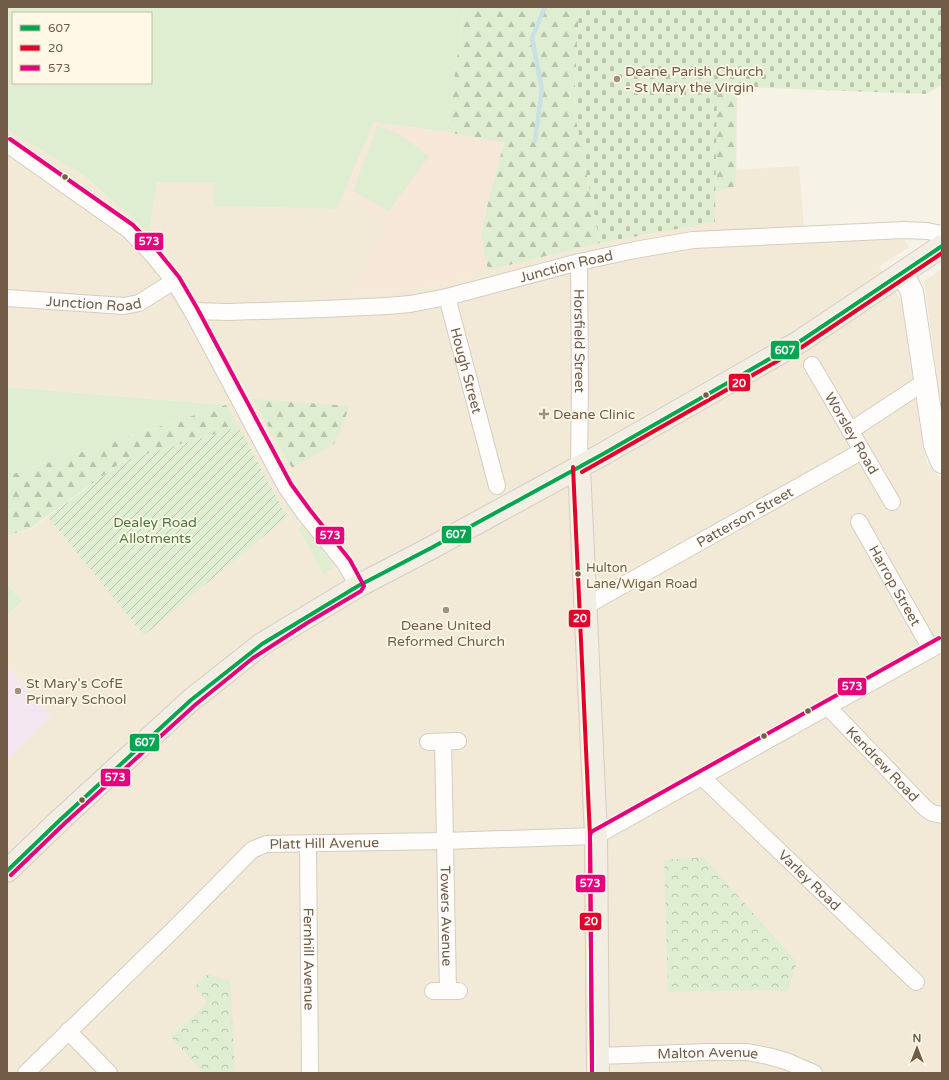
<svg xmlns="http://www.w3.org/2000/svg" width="949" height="1080" viewBox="0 0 949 1080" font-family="'Varela Round',sans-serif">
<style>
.residential{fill:#f2e9d6}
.commercial{fill:#f7e7d9}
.education{fill:#f3e6f0}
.grass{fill:#dfeed1;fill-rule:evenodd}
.forest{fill:url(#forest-firs)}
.cemetery{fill:url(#cemetery-stones)}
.park{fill:url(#park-crowns)}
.garden{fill:url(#garden-furrows)}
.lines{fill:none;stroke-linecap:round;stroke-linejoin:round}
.stream{stroke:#c8e0e6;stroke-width:4.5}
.street-casing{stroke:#d5cdc1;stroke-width:18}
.secondary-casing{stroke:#d7cec3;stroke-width:24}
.primary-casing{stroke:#d5cdc4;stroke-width:24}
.street{stroke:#fefdfb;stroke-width:16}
.secondary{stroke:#fefdfb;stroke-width:22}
.primary{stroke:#f2eee3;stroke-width:22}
.bus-1-casing{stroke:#fff8e7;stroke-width:7}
.bus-2-casing{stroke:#fff8e7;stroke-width:7}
.bus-3-casing{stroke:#fff8e7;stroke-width:7}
.bus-1{stroke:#00a651;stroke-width:4}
.bus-2{stroke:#e4002b;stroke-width:4}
.bus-3{stroke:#e5007d;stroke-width:4}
.poi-dot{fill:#a1907f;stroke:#fff8e7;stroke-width:1.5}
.bus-dot{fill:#735c47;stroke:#fff8e7;stroke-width:1.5}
.labels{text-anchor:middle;stroke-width:3.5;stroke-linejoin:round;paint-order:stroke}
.bus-label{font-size:13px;fill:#735c47;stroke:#fff8e7;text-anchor:start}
.poi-label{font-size:14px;fill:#735c47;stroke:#fff8e7;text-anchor:start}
.street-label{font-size:14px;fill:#735c47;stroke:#fff8e7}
.park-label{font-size:14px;fill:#4a793f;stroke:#fff8e7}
.line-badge{stroke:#fff8e7;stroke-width:1.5}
.badge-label{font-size:11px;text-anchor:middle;font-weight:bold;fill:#fff}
</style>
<defs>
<pattern id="forest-firs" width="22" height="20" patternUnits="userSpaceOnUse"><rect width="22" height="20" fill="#dfeed1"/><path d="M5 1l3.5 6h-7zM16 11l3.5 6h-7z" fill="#b9c4ab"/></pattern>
<pattern id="cemetery-stones" width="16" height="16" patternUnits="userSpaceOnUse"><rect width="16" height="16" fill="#dfeed1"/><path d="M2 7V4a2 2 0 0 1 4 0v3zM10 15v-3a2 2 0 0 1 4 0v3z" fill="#b9c4ab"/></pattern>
<pattern id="park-crowns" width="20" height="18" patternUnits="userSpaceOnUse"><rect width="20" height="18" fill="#dfeed1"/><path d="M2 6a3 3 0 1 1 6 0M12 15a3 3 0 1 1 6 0" fill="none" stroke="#b9c4ab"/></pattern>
<pattern id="garden-furrows" width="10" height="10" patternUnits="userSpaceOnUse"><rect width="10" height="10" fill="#dfeed1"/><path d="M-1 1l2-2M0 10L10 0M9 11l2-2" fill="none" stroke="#b9c4ab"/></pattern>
</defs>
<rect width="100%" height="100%" fill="#f6f2e6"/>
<g class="residential">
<polygon points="7,129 86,177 149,231 157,182 214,183 214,206 337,209 344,193 388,219 355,294 427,288 488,270 600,243 715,222 716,191 736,186 736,170 799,166 805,243 903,237 909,247 879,266 902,302 907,320 927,464 942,480 942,1073 7,1073 7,760 51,717 7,666 7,536 31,529 48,517 144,634 287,517 239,427 226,405 7,387"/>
<polygon points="942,269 942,412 924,281"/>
</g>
<polygon class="commercial" points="374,122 447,132 504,142 489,198 481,235 488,270 427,288 355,294 387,219 344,193"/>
<polygon class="education" points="7,666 51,717 7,760"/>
<g class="grass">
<path d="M7,7H464L447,132L374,122L337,209L214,206V183L157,182L149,232L86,177L7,129ZM13,13H151V83H13Z"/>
<polygon points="377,126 399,134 429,156 389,211 353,191"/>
<polygon points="7,387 226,405 7,476"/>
<polygon points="298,527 303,527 331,562 333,568 323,573"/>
<polygon points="7,585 22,601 7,615"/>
</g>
<g class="forest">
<polygon points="464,7 579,7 574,109 600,243 488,270 481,235 489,198 504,143 447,132"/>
<polygon points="716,86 737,87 736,186 716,191"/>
<polygon points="253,399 350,406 334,444 292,468"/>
<polygon points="226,405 239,427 123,461 31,528 7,536 7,476"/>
</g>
<polygon class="cemetery" points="579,7 942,7 942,85 926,94 717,86 715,222 600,243 574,109"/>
<g class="park">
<polygon points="704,857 797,963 787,992 775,990 668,992 664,860"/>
<polygon points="208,974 230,981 235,1073 203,1073 171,1037 206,1004 206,1000 194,987"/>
</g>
<polygon class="garden" points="239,427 287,517 144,635 48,517 123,461"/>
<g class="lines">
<polyline class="stream" points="535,141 542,89 532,38 545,7"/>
<defs>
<g id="street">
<polyline points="7,144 129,230 152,254 174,281 192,311 286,487 305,514 345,563 358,586"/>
<path id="s1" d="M579,262L580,387L579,467"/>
<path id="s2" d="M447,297L497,486"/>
<path id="s3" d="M7,298L124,306L139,303L174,281"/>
<path id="s4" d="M192,311L227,312L324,309L387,306L410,304L447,297L579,262L635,250L693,240L904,230L927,231L942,234"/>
<path id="s5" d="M812,365L892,502"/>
<polyline points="850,431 926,381"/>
<path id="s6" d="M859,522L931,649"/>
<path id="s7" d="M586,606L862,451"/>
<path id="s8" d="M828,707L925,808L932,813L942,815"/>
<polyline points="428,742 458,741"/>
<path id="s9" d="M443,742L448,991"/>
<path id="s10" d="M702,777L916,982"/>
<path id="s11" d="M308,844L310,1073"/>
<polyline points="433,991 459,991"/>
<polyline points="68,1031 109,1073"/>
<path id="s12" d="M598,1056L708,1052H747L768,1056L786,1061L814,1073"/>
<path id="s13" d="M26,1073L175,928L252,850L266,844L444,841L596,836L942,643"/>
</g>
<polyline id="secondary" points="902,273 912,292 935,445 942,462"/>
<g id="primary">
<polyline points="579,467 596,836 598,1073"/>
<polyline points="7,871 61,819 191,700 262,644 358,586 431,548 603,454 799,342 942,246"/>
</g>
</defs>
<use href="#street" class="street-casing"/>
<use href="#secondary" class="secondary-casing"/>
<use href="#primary" class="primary-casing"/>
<use href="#street" class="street"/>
<use href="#secondary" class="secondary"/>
<use href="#primary" class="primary"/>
<defs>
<polyline id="bus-1" points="7,871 61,819 191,700 262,644 358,586 431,548 603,454 799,342 942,246"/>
<g id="bus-2">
<polyline points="573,467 590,836 592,1073"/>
<polyline points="582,472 802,347 942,253"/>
</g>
<g id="bus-3">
<polyline points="10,139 133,225 157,250 179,277 197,308 291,484 310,510 350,560 364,586 361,591 307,623 253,658 195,705 65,823 11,875"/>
<polyline points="592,1073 590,836 591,832 939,638"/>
</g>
</defs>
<use href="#bus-1" class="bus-1-casing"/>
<use href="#bus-2" class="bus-2-casing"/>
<use href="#bus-3" class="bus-3-casing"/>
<use href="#bus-1" class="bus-1"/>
<use href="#bus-2" class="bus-2"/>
<use href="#bus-3" class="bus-3"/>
</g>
<g class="poi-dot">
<circle cx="617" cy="79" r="4"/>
<path d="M542 408h4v4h4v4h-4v4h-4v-4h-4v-4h4z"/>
<circle cx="446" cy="610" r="4"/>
<circle cx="18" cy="691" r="4"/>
</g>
<g class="bus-dot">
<circle cx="65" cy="177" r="3.5"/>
<circle cx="706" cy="395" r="3.5"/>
<circle cx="578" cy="574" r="3.5"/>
<circle cx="808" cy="711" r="3.5"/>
<circle cx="764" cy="736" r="3.5"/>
<circle cx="82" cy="800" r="3.5"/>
</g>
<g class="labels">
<g class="bus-label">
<text x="586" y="572">Hulton<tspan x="586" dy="16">Lane/Wigan Road</tspan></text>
</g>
<g class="poi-label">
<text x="625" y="76">Deane Parish Church<tspan x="625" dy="16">- St Mary the Virgin</tspan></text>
<text x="553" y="419">Deane Clinic</text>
<text x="446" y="630" text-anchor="middle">Deane United<tspan x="446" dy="16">Reformed Church</tspan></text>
<text x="26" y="688">St Mary's CofE<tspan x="26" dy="16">Primary School</tspan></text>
</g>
<g class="street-label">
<text dy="5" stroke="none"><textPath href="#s4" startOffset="379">Junction Road</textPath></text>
<text dy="5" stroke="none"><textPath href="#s3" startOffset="87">Junction Road</textPath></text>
<text dy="5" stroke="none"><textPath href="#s1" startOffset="79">Horsfield Street</textPath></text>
<text dy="5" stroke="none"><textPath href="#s2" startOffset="76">Hough Street</textPath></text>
<text dy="5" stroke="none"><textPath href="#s5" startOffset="79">Worsley Road</textPath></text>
<text dy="5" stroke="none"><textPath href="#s7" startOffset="182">Patterson Street</textPath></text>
<text dy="5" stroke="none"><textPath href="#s6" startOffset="73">Harrop Street</textPath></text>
<text dy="5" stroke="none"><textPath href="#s8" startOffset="79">Kendrew Road</textPath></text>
<text dy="5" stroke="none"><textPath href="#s13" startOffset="391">Platt Hill Avenue</textPath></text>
<text dy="5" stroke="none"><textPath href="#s10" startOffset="149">Varley Road</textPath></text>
<text dy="5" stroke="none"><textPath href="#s9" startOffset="174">Towers Avenue</textPath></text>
<text dy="5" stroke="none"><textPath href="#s11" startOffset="115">Fernhill Avenue</textPath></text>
<text dy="5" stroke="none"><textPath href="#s12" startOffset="110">Malton Avenue</textPath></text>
</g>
<g class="park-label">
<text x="155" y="527">Dealey Road<tspan x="155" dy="16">Allotments</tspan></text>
</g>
</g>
<g class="line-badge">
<rect x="134" y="232" width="30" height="19" rx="4" fill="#e5007d"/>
<rect x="770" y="340" width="30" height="20" rx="4" fill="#00a651"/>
<rect x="728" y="373" width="23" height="19" rx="4" fill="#e4002b"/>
<rect x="441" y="525" width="31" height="19" rx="4" fill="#00a651"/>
<rect x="315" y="526" width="30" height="19" rx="4" fill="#e5007d"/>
<rect x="568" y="609" width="23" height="19" rx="4" fill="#e4002b"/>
<rect x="837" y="677" width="30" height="19" rx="4" fill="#e5007d"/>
<rect x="129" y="733" width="31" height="19" rx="4" fill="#00a651"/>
<rect x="100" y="768" width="31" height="19" rx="4" fill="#e5007d"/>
<rect x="575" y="874" width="31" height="19" rx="4" fill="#e5007d"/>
<rect x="579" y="912" width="23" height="19" rx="4" fill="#e4002b"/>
</g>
<g class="badge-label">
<text x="149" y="245">573</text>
<text x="785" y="354">607</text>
<text x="739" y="387">20</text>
<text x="456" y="538">607</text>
<text x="330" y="539">573</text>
<text x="580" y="622">20</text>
<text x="852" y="690">573</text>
<text x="145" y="746">607</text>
<text x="115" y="781">573</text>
<text x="590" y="887">573</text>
<text x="591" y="925">20</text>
</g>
<rect width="949" height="1080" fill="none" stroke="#735c47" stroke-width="16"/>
<rect x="12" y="12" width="140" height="72" fill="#fff8e7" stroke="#c7baa7"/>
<rect x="20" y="25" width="20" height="6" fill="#00a651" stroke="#c7baa7"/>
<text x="48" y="32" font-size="12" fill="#735c47">607</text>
<rect x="20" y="45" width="20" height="6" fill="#e4002b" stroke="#c7baa7"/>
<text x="48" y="52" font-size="12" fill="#735c47">20</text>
<rect x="20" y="65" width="20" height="6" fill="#e5007d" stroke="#c7baa7"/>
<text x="48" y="72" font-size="12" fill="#735c47">573</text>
<g transform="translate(917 1048)" stroke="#fff8e7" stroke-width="3" paint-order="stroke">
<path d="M0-3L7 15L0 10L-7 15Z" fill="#735c47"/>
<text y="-6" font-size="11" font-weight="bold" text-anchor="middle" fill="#735c47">N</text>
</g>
</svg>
